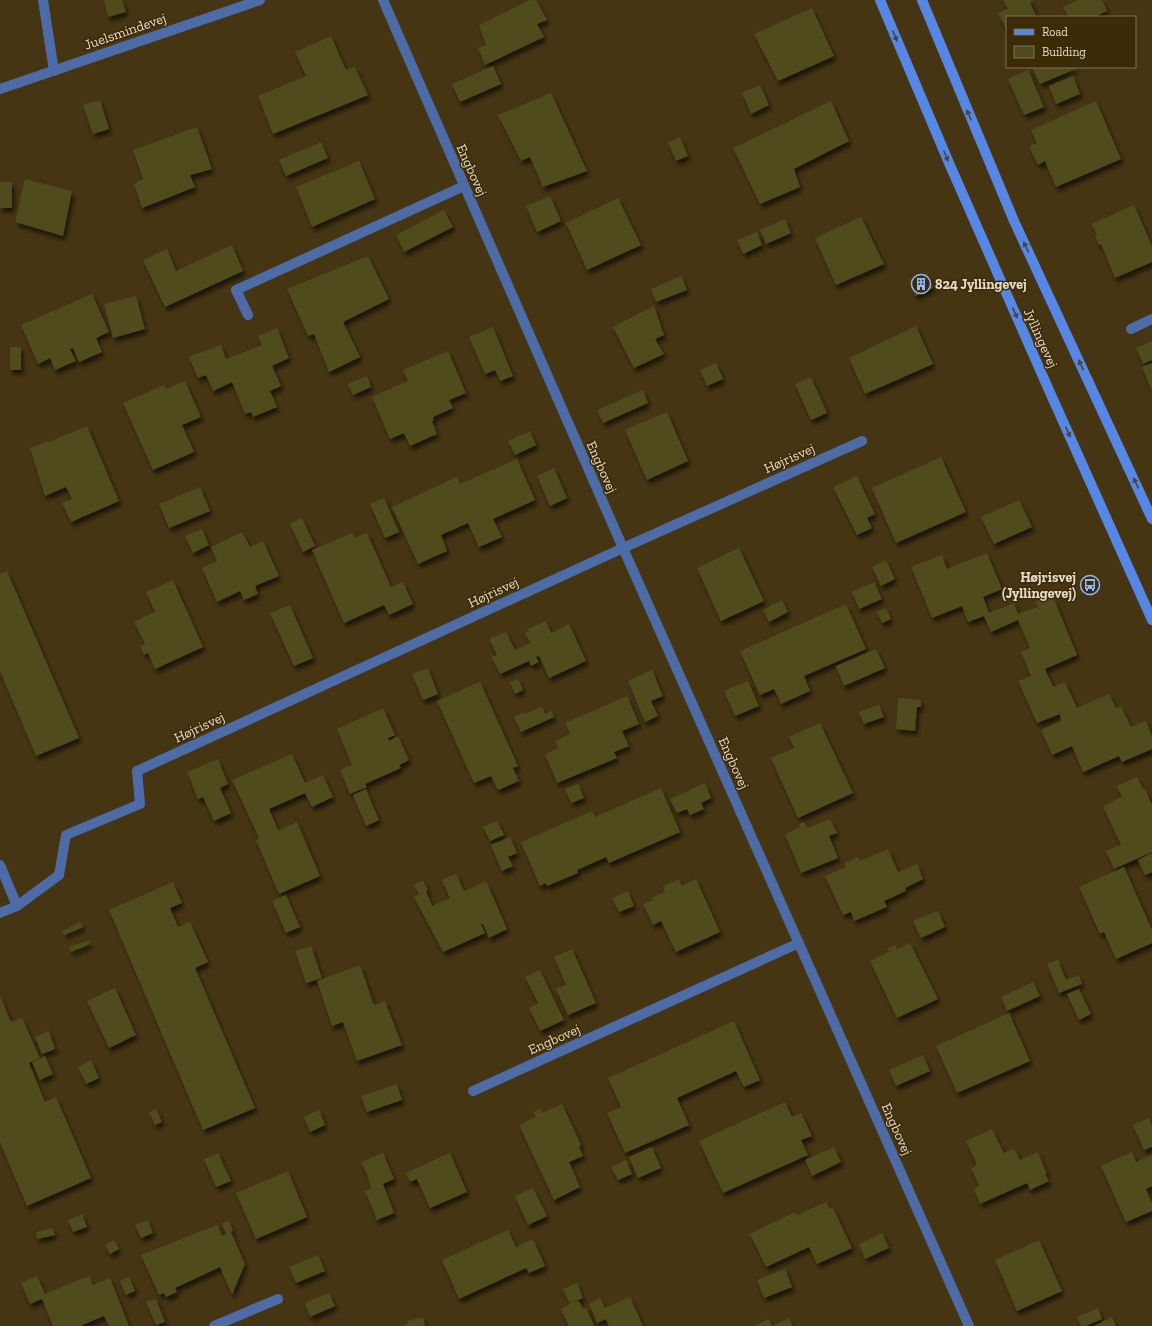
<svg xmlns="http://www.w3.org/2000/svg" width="1152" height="1326" viewBox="0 0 1152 1326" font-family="'Zilla Slab',serif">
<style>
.building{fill:#504b1d;filter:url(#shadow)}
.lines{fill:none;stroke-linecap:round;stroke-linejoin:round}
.lane{stroke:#4d6ca7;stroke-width:10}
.street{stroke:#4d6ca7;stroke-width:10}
.secondary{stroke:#5687e5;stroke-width:10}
.oneway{fill:#43474a}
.labels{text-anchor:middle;stroke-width:3;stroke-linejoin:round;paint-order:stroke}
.street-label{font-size:14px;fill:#e5dbc8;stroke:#3b2b07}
.poi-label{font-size:14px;font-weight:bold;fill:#e5dbc8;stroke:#3b2b07;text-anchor:start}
</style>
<defs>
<filter id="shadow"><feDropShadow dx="2.5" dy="4.5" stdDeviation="2" flood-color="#0009"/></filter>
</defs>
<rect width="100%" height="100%" fill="#463513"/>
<g class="building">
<polygon points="104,0 122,0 126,12 108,17"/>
<polygon points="530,0 536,0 547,20 537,24 544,37 485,65 478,48 486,45 479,25"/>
<polygon points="1003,0 1034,0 1030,2 1036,16 1007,17 1007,29 1006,29 998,13 1008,9"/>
<polygon points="1078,0 1102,0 1107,11 1095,17 1068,17 1063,7"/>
<polygon points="812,8 834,56 778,81 754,34"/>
<polygon points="331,36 346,70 355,67 368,95 273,134 258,96 306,76 295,52"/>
<polygon points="493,66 501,84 460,102 452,84"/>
<polygon points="1032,67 1080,67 1040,84"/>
<polygon points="1028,70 1044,107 1024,115 1008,79"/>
<polygon points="1073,76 1080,94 1056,104 1049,86"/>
<polygon points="760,85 769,105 751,114 742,93"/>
<polygon points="551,93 587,171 543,187 530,157 521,161 498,115"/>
<polygon points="100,100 109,129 93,134 83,105"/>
<polygon points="831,101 849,141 794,169 800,187 760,204 733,148"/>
<polygon points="1096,101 1121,159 1056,187 1045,161 1038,165 1029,146 1037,143 1031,130"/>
<polygon points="197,127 212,169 190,175 195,187 142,208 134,184 143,179 133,150"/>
<polygon points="680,137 688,156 676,161 668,143"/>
<polygon points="321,142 328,158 286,176 279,160"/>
<polygon points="359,161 375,199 312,227 296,187"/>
<polygon points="25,179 72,191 63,236 15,222"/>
<rect x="0" y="182" width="12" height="26"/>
<polygon points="550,196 561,221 537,232 526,206"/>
<polygon points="618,198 641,245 587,270 566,223"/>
<polygon points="1134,205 1152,246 1152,262 1115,278 1101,244 1099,245 1095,236 1097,235 1092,224"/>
<polygon points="444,210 453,227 404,252 396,235"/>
<polygon points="861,217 884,264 836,285 815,238"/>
<polygon points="785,219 791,233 766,244 760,230"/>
<polygon points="757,232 762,245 743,254 737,240"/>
<polygon points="232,245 243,271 165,307 143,260 167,249 176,271"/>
<polygon points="368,256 389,299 343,322 360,357 329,372 314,334 308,336 287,289"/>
<polygon points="927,273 933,288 915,296 909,280"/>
<polygon points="681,276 687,290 656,302 651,289"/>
<polygon points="92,294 109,332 96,338 102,352 79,362 73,348 70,349 76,361 55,370 50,358 38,364 21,325"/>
<polygon points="136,296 145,329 113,338 104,304"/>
<polygon points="654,306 664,335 655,339 664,354 634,368 613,327"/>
<polygon points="916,326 933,364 865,394 849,358"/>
<polygon points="493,327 513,376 500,381 495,370 485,374 469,337"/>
<polygon points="277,328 289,358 272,366 281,386 270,391 277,407 253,417 251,412 245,414 232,382 213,391 206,375 198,378 189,357 221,345 226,359 262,345 258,336"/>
<polygon points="1152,341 1152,360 1143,364 1136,348"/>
<rect x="10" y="347" width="11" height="23"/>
<polygon points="448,351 466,393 449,400 453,408 433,417 434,420 432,421 437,434 410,446 404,433 390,439 372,397 408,381 403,370"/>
<polygon points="716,363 723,379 707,386 700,370"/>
<polygon points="1152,363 1152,391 1142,367"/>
<polygon points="367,376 371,387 353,395 348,384"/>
<polygon points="811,377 827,413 811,420 795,384"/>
<polygon points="185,381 201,417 182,425 194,452 153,470 123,403 164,385 166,389"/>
<polygon points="643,390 648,403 603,423 597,410"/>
<polygon points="667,412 688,461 647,480 625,430"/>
<polygon points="87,426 119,501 71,522 62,503 72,499 66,487 45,496 30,448 48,441 49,442"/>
<polygon points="530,431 536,445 515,455 508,441"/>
<polygon points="941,457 966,512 896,543 872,488"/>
<polygon points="517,459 535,500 493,519 502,537 479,547 468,523 441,535 447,551 418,564 392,507 457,477 460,484"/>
<polygon points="554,468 567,498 550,506 537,476"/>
<polygon points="857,476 875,514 867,518 872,528 857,535 833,487"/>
<polygon points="200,487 210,511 169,528 159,504"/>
<polygon points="384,498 399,532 385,538 370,504"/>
<polygon points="1019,500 1032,527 994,544 981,517"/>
<polygon points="302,518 315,546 303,552 290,524"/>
<polygon points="202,529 209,545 193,553 185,536"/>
<polygon points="242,532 250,547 263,541 279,576 255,586 258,594 244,600 240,591 217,602 202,568 217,561 211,547"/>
<polygon points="352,533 355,538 367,533 391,587 403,582 413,604 389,615 384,605 344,623 312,550"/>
<polygon points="739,548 764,601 721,621 697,568"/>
<polygon points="987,553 1002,589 983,597 989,613 1014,603 1018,614 1038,607 1036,601 1049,596 1051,600 1054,599 1077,655 1045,669 1053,687 1065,682 1077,708 1109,694 1116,708 1121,706 1131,727 1146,721 1152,736 1152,749 1122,762 1119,756 1083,772 1072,746 1052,755 1041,730 1061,721 1060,714 1037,723 1018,681 1031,676 1021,652 1030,648 1018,620 991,632 984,616 968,622 962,606 932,618 911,567 942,555 947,569"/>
<polygon points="886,560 895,579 881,586 872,567"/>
<polygon points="7,571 79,738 36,756 0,671 0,574"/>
<polygon points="173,580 203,647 155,669 148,653 144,655 140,646 145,644 134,622 155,612 146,592"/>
<polygon points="874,582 882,599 859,609 852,592"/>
<polygon points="782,600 788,612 769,622 763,610"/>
<polygon points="846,604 866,649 804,676 810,691 781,704 774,689 760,695 740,651"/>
<polygon points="290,605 313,658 294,666 270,613"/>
<polygon points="886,608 891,619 882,623 877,612"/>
<polygon points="546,621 551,633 569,624 586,661 549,678 539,656 536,657 539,662 531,666 529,661 500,674 492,657 497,655 489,639 506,632 515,650 530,643 525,633 529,631 528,629"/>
<polygon points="876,649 885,668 844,686 836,666"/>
<polygon points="428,668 438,694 423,700 412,674"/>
<polygon points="652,670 663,696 651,701 658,716 645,722 628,681"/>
<polygon points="518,679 523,690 515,694 510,682"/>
<polygon points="748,681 759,706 735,716 724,691"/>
<polygon points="480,682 518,766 513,768 519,781 498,790 491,776 474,783 437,701"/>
<polygon points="627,696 639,724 622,731 629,746 614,752 617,758 557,783 545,754 558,748 555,741 570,734 565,723"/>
<polygon points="898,698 921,700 921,707 917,707 915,731 896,729"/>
<polygon points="879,705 884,717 864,724 859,712"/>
<polygon points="542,707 545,714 551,711 554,717 521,732 514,717 524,712 525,714"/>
<polygon points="383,708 395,735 388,738 389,741 398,736 409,760 399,765 401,768 365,784 367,787 350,794 340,770 352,765 337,729"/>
<polygon points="820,723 853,793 798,818 771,758 794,748 789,737"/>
<polygon points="292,754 305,783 323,775 333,797 312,807 305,793 269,809 278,830 297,822 320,876 279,894 256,840 259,838 232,780"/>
<polygon points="218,759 228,784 220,788 231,813 214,821 203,797 198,799 187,772"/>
<polygon points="1137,777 1143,789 1145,788 1152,805 1152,852 1114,869 1106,851 1121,845 1103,806 1122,797 1117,786"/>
<polygon points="705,783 711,798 701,803 704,809 690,815 687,809 677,813 670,799"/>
<polygon points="578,784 584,798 571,803 565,789"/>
<polygon points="661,788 680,832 609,863 606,857 577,870 578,873 547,886 546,883 540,886 521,842 592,811 595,817"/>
<polygon points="366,789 379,820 366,826 353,795"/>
<polygon points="830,819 837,833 829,836 838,858 801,873 785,834 800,827 799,824 804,822 808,828"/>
<polygon points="497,821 504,835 490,841 483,827"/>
<polygon points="510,837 517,853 508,857 513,866 502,871 491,845"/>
<polygon points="888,849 898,872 917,864 923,879 905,888 906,891 884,901 887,907 854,921 851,912 843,915 825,876 846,867 845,863 858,857 860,861"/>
<polygon points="1152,853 1152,872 1145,875 1138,860"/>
<polygon points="1124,867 1152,930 1152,943 1116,959 1104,932 1100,934 1079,887"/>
<polygon points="456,874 464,891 486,881 507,929 489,938 483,924 481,924 485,933 443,952 414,897 419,894 414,885 423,881 428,890 426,891 432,906 450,898 442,880"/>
<polygon points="679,879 682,886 696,879 720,932 676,952 661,921 653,925 643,904 653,900 651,898 665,892 663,887"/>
<polygon points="173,882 182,903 170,908 178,927 190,922 208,962 195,968 255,1108 203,1130 109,910"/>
<polygon points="628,891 634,906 619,912 612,898"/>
<polygon points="286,895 300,927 286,933 272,901"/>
<polygon points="938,911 945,927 921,938 913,921"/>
<polygon points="81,922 83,927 64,935 62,931"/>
<polygon points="89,940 90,944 71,952 69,947"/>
<polygon points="910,943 938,999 897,1018 870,961 889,952 887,949 895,945 897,949"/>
<polygon points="311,946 322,978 306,983 295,951"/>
<polygon points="572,949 596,1003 568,1015 556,989 566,985 554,957"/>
<polygon points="1058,960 1066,980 1079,975 1082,984 1059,993 1047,964"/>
<polygon points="360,965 374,1005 385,1001 402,1045 357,1061 343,1022 332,1026 317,981"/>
<polygon points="540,970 564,1020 540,1031 529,1008 538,1003 525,977"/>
<polygon points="1033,982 1040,996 1007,1011 1001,997"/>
<polygon points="115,988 136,1035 109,1048 87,1001"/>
<polygon points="1079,989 1091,1014 1079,1020 1067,994"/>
<polygon points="0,996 11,1022 22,1018 40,1058 29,1063 45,1102 56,1097 91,1178 27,1206 0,1142"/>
<polygon points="1009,1013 1030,1061 957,1093 936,1046"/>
<polygon points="734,1021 760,1080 744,1087 736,1071 677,1098 689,1125 625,1153 607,1113 621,1107 608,1078"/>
<polygon points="49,1031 55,1049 42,1054 35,1037"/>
<polygon points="923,1055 930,1071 896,1086 889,1070"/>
<polygon points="45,1056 53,1074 40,1080 32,1062"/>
<polygon points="91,1060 99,1078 86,1084 78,1067"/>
<polygon points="397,1084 402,1100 367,1112 361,1096"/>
<polygon points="785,1102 792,1117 801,1113 812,1136 801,1140 808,1155 723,1193 699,1141"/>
<polygon points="562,1104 581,1145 579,1146 583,1156 569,1162 580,1187 554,1200 519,1125 536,1117 534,1112 541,1109 542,1113"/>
<polygon points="156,1109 162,1122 155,1125 149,1112"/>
<polygon points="319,1110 325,1125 310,1132 304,1117"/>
<polygon points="1149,1118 1152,1125 1152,1147 1144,1150 1133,1125"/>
<polygon points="992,1129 1004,1153 1014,1148 1020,1160 1038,1152 1047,1174 1045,1174 1049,1181 1030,1190 1027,1183 980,1204 974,1189 979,1186 971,1168 977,1165 966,1141"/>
<polygon points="652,1147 661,1168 638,1178 629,1157"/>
<polygon points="834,1147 841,1162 812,1176 805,1160"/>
<polygon points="1132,1152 1136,1162 1152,1155 1152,1186 1146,1189 1152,1203 1152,1211 1126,1222 1101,1166"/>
<polygon points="218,1153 231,1181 216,1187 204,1159"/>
<polygon points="383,1153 394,1179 383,1184 394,1213 377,1220 365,1191 371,1189 367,1174 361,1162"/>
<polygon points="450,1153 467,1192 430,1208 417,1179 410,1182 406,1173"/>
<polygon points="626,1160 632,1174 618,1180 611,1167"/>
<polygon points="288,1171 307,1217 256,1239 236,1193"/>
<polygon points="533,1188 547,1216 528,1225 515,1196"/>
<polygon points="826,1202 830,1209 833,1208 852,1248 817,1264 809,1247 766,1267 750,1234 795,1212 797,1215"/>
<polygon points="82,1214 87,1227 73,1232 68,1220"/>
<polygon points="148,1220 153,1233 141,1238 135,1225"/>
<polygon points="229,1221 233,1231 231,1232 245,1264 232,1295 220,1267 175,1288 177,1292 166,1297 164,1293 159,1295 141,1255 217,1225 222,1236 226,1234 222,1223"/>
<polygon points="52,1228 55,1235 37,1239 36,1232"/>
<polygon points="508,1230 516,1247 533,1239 545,1266 529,1273 526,1268 459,1299 442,1260"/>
<polygon points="882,1233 889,1248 865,1259 859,1244"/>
<polygon points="114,1240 119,1249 110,1254 105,1245"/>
<polygon points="1039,1240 1062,1291 1017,1311 995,1260"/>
<polygon points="318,1255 325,1271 296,1283 289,1267"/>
<polygon points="785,1269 792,1287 764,1298 757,1280"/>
<polygon points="37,1276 45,1294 89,1276 93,1285 110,1278 129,1326 109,1326 104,1316 80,1326 53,1326 42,1299 30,1304 21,1283"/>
<polygon points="129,1277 135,1291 126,1295 120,1281"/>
<polygon points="577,1283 583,1298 572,1303 579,1301 583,1309 586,1308 594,1325 593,1326 569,1326 561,1309 570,1304 563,1289"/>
<polygon points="329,1293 335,1306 310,1317 305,1303"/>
<polygon points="630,1297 643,1326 609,1326 606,1319 597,1323 589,1304 600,1298 605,1308"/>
<polygon points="156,1299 165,1322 156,1325 146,1302"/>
<polygon points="1098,1308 1102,1319 1086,1326 1081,1326 1077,1317"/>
<polygon points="423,1317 425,1326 402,1326 408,1324 407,1321"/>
<polygon points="1112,1317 1116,1326 1094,1326"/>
<polygon points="789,1318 793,1326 754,1326 769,1319 772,1326"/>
</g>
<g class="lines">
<g class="lane">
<polyline points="43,0 54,71"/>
<polyline points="248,315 236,290 464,186"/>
<polyline points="59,875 66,835 140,804 137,771"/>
</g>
<g class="street">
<polyline points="383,0 623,548 969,1326"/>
<polyline points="0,89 260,0"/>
<polyline points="1131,329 1152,319"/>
<polyline points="137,771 623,548 862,441"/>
<polyline points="0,865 17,906"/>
<polyline points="0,913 17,906 59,875"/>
<polyline points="473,1091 799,943"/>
<polyline points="214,1326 278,1299"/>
</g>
<g class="secondary">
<polyline points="880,0 949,163 1048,388 1152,620"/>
<polyline points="922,0 1014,221 1152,519"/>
</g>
</g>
<defs><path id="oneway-solid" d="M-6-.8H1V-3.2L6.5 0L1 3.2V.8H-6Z"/></defs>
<g class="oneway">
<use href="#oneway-solid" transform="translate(895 36) rotate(67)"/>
<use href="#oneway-solid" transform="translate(969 115) rotate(-113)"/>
<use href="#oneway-solid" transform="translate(946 156) rotate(67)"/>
<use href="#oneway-solid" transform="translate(1026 247) rotate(-115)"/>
<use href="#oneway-solid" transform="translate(1015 313) rotate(66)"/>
<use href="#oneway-solid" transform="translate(1081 365) rotate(-115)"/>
<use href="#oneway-solid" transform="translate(1068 432) rotate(66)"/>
<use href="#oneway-solid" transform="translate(1136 483) rotate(-115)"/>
</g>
<defs>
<symbol id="building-ring" viewBox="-11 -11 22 22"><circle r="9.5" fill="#3b2b07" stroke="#92b7fd" stroke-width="1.5"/><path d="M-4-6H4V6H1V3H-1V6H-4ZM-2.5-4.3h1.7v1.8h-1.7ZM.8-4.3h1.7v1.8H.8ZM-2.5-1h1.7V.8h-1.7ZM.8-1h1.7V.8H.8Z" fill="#92b7fd"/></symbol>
<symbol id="bus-ring" viewBox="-11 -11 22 22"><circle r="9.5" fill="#3b2b07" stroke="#92b7fd" stroke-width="1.5"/><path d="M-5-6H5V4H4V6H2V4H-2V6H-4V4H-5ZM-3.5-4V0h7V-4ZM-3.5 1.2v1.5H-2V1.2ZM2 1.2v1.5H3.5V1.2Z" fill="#92b7fd"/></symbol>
</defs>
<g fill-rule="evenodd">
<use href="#building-ring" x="910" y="273" width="22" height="22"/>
<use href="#bus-ring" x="1079" y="574" width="22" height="22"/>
</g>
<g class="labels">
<g class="street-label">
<text transform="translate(125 31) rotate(-19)" y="5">Juelsmindevej</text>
<text transform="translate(472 170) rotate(66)" y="5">Engbovej</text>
<text transform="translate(1041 338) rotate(66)" y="5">Jyllingevej</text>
<text transform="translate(789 458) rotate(-24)" y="5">Højrisvej</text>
<text transform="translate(602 467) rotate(66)" y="5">Engbovej</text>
<text transform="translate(493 592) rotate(-25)" y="5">Højrisvej</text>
<text transform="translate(199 727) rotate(-25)" y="5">Højrisvej</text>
<text transform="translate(734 763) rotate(66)" y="5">Engbovej</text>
<text transform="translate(554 1039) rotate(-24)" y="5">Engbovej</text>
<text transform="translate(897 1129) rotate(66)" y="5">Engbovej</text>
</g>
<g class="poi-label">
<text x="935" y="289">824 Jyllingevej</text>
<text x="1076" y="582" text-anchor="end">Højrisvej<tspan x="1076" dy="16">(Jyllingevej)</tspan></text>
</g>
</g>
<rect x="1006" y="16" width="130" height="52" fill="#3b2b07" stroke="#7f7154"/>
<rect x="1014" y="29" width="20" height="6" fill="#5687e5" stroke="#7f7154"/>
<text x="1042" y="36" font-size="12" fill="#e5dbc8">Road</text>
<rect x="1014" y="46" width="20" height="12" fill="#504b1d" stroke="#7f7154"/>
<text x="1042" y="56" font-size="12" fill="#e5dbc8">Building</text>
</svg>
